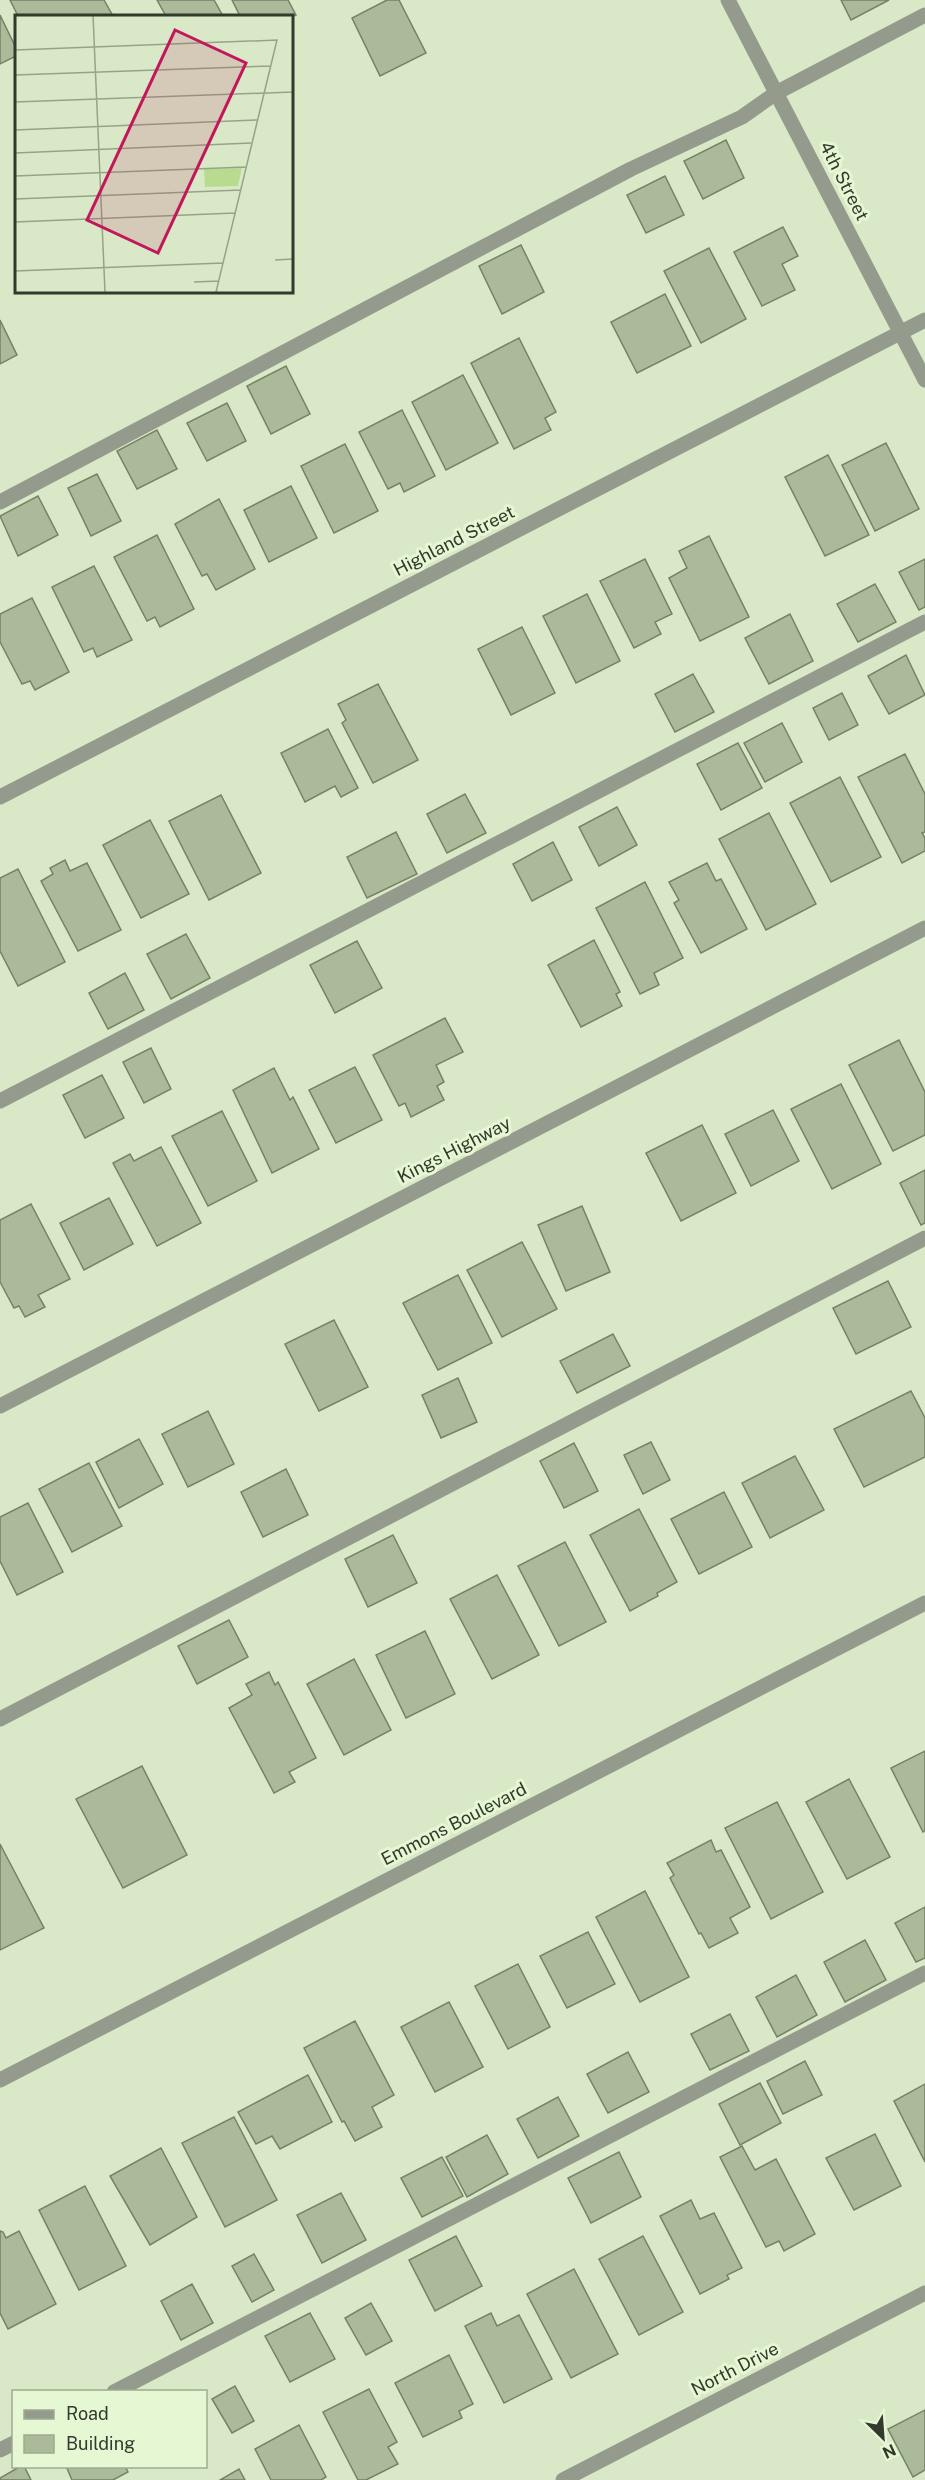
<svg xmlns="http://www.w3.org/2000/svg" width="925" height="2480" viewBox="0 0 925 2480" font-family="'Public Sans',sans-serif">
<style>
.building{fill:#abbb99;stroke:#748364;stroke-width:1.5}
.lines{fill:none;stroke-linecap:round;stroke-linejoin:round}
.service{stroke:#949b8d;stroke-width:15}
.minor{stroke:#949b8d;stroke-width:15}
.tertiary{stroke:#949b8d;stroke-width:15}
.labels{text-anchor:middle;stroke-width:6;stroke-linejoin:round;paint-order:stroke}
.street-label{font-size:18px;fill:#33392c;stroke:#e6f7d4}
.inset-road{fill:none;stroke:#97a389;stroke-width:1.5}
.view{fill:#c2185b;fill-opacity:0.15;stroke:#c2185b;stroke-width:3}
.inset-edge{fill:none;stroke:#33392c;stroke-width:3}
</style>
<rect width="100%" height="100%" fill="#d9e9c7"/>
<g class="building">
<polygon points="10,0 104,0 113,16 18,16"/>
<polygon points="157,0 214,0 223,16 166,16"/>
<polygon points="232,0 288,0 296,15 291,17 240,16"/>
<polygon points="387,0 399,0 426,53 380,76 352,18"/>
<polygon points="841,0 889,0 851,20"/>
<polygon points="0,15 16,48 16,56 0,64"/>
<polygon points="726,140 744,178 703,199 684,161"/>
<polygon points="665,176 684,215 646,233 627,195"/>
<polygon points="783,227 798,256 782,264 795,290 762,306 734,252"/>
<polygon points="521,245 544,292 502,314 479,266"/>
<polygon points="709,248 746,319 701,343 664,271"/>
<polygon points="665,294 691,346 637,373 611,322"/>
<polygon points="0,320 17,355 0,364"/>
<polygon points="519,338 556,412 545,418 551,430 514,449 471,363"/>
<polygon points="286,366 310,414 271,434 247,386"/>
<polygon points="463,375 498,443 446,470 412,402"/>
<polygon points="227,403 246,441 207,461 187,423"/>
<polygon points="402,410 435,476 404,492 400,483 388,489 359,432"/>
<polygon points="157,430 177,469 137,489 117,451"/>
<polygon points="886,443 919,509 875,531 842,465"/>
<polygon points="345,444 378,511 334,533 301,466"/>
<polygon points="828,455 869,535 825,556 785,477"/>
<polygon points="97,474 121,521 91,536 68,488"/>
<polygon points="291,486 317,538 269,562 244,510"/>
<polygon points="38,496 58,535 18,556 0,516"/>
<polygon points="219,499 255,569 216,590 207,574 202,576 175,524"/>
<polygon points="157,535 194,609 160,627 155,617 147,621 114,557"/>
<polygon points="709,536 749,617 700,641 669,578 687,568 679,551"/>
<polygon points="645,559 672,614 655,622 661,634 634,648 600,581"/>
<polygon points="925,559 925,607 919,610 899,572"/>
<polygon points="94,566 132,640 97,657 93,648 84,652 52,587"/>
<polygon points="875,584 896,622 858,642 837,604"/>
<polygon points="587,594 620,661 576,683 543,616"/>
<polygon points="32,598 69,672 35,690 30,681 22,684 0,642 0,614"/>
<polygon points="790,614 813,661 769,684 745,638"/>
<polygon points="522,627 555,693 511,715 478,649"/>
<polygon points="906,655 925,695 889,714 868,676"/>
<polygon points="693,674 714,712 675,732 655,694"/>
<polygon points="378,684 418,760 373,783 342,723 346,720 338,704"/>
<polygon points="842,693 858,725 829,740 813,708"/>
<polygon points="782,723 802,762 765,782 744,743"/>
<polygon points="328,729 358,788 341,797 335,786 305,802 281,753"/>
<polygon points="738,743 762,788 721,810 697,764"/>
<polygon points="905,754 925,794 925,832 922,833 925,838 925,851 902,863 858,777"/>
<polygon points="840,777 881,857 831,882 790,803"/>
<polygon points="465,794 486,833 447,853 427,814"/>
<polygon points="221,795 261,873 209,900 169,821"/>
<polygon points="617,807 637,845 599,866 579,827"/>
<polygon points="769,813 816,904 766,930 719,839"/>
<polygon points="150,820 189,894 141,918 103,845"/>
<polygon points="396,832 417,874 367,898 347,857"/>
<polygon points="553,842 572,880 532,901 513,864"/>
<polygon points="65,860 70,871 87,863 121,930 78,951 41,881 53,874 50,868"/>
<polygon points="707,863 716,881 721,879 747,929 701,953 674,903 679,900 669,882"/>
<polygon points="18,869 65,962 18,986 0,951 0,878"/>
<polygon points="645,882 683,958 654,973 659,985 640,994 596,908"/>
<polygon points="186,934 210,978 171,999 147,954"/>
<polygon points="594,940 620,992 616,994 622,1006 581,1027 548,965"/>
<polygon points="357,941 382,988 335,1013 310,965"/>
<polygon points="125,973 144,1010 108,1029 89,993"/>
<polygon points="445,1018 463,1052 436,1065 444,1082 437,1086 444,1100 411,1117 405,1103 399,1106 373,1055"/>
<polygon points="899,1040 925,1092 925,1135 893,1151 849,1065"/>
<polygon points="151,1048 171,1089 144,1103 123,1062"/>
<polygon points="355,1067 382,1120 336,1143 309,1090"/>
<polygon points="274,1068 290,1100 293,1097 319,1149 272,1173 233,1090"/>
<polygon points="102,1075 124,1118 85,1138 63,1095"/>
<polygon points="841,1084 881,1164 832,1189 791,1109"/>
<polygon points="773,1110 799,1161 751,1186 725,1134"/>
<polygon points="222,1111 257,1181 208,1206 172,1136"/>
<polygon points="702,1125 736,1193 681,1221 646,1153"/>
<polygon points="161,1147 201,1223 157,1246 113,1163 130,1154 134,1161"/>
<polygon points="925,1170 925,1223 921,1225 900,1183"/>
<polygon points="109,1198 133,1244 84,1270 60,1223"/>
<polygon points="31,1204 70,1279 38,1295 45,1307 25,1317 19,1306 14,1308 0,1282 0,1220"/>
<polygon points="582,1206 610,1272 566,1291 538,1225"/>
<polygon points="522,1242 557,1309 502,1337 467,1270"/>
<polygon points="458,1275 492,1343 438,1370 403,1303"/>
<polygon points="888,1281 911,1327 856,1354 833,1308"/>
<polygon points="334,1320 368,1387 319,1411 285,1344"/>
<polygon points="613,1334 630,1366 577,1393 560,1361"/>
<polygon points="458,1378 477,1422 441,1438 422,1395"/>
<polygon points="911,1391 925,1418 925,1457 864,1487 834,1429"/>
<polygon points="208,1411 234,1464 188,1487 162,1434"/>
<polygon points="139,1439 163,1484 119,1508 96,1462"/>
<polygon points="651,1442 670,1480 643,1494 624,1455"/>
<polygon points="574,1443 598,1491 564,1508 540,1461"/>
<polygon points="795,1456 824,1510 770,1538 742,1483"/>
<polygon points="89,1463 122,1526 72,1552 39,1489"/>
<polygon points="286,1469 308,1515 263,1537 241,1492"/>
<polygon points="724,1492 752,1547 699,1574 671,1519"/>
<polygon points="28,1503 63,1572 17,1595 0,1561 0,1517"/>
<polygon points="639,1509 677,1582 657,1593 658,1596 630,1611 590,1535"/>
<polygon points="393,1535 417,1583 368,1607 345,1559"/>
<polygon points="565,1542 606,1622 559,1646 518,1566"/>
<polygon points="497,1575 539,1655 492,1679 450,1599"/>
<polygon points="229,1620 248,1657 197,1684 178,1646"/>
<polygon points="425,1631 455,1694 406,1718 376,1655"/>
<polygon points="354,1659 391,1730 344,1755 307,1684"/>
<polygon points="269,1672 275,1685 278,1682 316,1758 289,1772 295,1782 274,1793 229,1708 252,1695 246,1684"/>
<polygon points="925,1751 925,1831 923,1832 891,1768"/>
<polygon points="142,1766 187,1855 123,1888 76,1799"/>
<polygon points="849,1779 890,1857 847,1879 806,1802"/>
<polygon points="777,1802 823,1892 771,1919 725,1828"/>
<polygon points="711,1840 716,1852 721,1850 750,1907 730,1918 738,1933 709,1948 701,1933 699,1934 670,1878 674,1875 667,1863"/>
<polygon points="0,1844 44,1928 0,1950"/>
<polygon points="645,1891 689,1977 640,2002 596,1917"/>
<polygon points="925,1907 925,1958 916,1962 895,1923"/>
<polygon points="588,1932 615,1984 567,2008 540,1956"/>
<polygon points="865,1940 886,1980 845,2002 824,1962"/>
<polygon points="518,1964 550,2027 508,2049 475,1986"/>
<polygon points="796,1975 817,2015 777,2037 756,1997"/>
<polygon points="449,2002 483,2067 435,2092 401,2027"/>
<polygon points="730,2014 749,2051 710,2070 691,2034"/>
<polygon points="355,2021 394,2095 372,2107 382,2127 355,2141 344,2121 342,2122 304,2048"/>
<polygon points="628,2052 649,2092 608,2113 587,2074"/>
<polygon points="805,2061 822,2095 783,2114 767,2081"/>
<polygon points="308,2075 332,2122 280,2149 272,2136 256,2144 238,2112"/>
<polygon points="760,2083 781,2123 740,2145 719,2104"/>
<polygon points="925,2084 925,2162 894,2101"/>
<polygon points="558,2097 579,2136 538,2158 517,2119"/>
<polygon points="234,2117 277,2200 225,2227 182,2143"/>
<polygon points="875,2134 901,2186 854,2210 826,2158"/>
<polygon points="487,2135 508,2174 467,2197 446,2157"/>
<polygon points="742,2146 755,2170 776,2159 815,2234 784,2251 779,2241 766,2247 720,2157"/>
<polygon points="161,2148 197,2217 150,2245 110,2176"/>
<polygon points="619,2152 641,2197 591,2223 568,2178"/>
<polygon points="442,2157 463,2196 422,2217 401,2178"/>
<polygon points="85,2186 126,2266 79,2290 39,2210"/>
<polygon points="341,2193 366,2240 322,2263 297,2215"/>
<polygon points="691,2200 700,2219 714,2213 742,2268 727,2275 729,2279 700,2294 660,2216"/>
<polygon points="0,2231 3,2232 6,2238 19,2231 56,2304 8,2329 0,2313"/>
<polygon points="456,2236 482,2286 435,2311 409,2260"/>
<polygon points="643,2236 683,2312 639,2335 599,2259"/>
<polygon points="254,2254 274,2290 252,2302 232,2266"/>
<polygon points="574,2269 618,2354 571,2378 527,2294"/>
<polygon points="192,2284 213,2323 181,2340 161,2301"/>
<polygon points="371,2303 392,2341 366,2355 345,2318"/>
<polygon points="310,2313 335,2359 290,2382 265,2336"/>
<polygon points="491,2313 497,2326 519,2315 552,2379 504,2403 465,2326"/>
<polygon points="449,2355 473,2404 459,2411 462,2418 423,2437 395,2383"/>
<polygon points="235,2386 254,2421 232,2433 212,2399"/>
<polygon points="369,2389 397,2442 388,2447 398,2464 366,2480 358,2480 323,2412"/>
<polygon points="925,2410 925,2470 913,2477 888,2429"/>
<polygon points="299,2425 326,2477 321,2480 271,2480 255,2449"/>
<polygon points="21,2466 24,2466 31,2480 0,2480 0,2478"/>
<polygon points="66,2466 125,2466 128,2472 113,2480 72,2480"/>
<polygon points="239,2469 245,2480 220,2480"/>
</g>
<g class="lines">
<g class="service">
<polyline points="0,502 631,169 742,117 776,93 925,15"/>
<polyline points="0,1101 925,622"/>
<polyline points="0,1719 925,1238"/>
<polyline points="114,2392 925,1973"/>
<polyline points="0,2450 14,2443"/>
</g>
<g class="minor">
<polyline points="728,0 925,380"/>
<polyline points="0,797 925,320"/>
<polyline points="0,1406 925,928"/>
<polyline points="563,2480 925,2293"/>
</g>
<polyline class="tertiary" points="0,2080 925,1603"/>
</g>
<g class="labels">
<g class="street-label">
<text transform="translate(844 181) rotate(63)" y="6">4th Street</text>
<text transform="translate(454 541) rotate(-27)" y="6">Highland Street</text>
<text transform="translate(454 1150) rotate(-27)" y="6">Kings Highway</text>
<text transform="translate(454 1824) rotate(-27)" y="6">Emmons Boulevard</text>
<text transform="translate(735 2369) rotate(-27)" y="6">North Drive</text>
</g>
</g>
<g transform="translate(15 15)">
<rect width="278" height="278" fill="#d9e9c7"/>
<path d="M227,153L223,171L190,172L189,154Z" fill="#b9db90"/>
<path class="inset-road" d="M78,0L90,277M0,35L262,25L201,277M0,60L256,51M0,87L278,77M0,115L242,105M0,138L236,128M0,161L231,152M0,184L226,175M0,207L220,198M260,245L278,244M0,256L208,248M179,267L204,266"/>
<path class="view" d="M160,15L231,48L143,238L72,205Z"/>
<rect width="278" height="278" class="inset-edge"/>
</g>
<rect x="12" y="2390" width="195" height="78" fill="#e6f7d4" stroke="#9eab91" stroke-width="1.5"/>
<rect x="24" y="2410" width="30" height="9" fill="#949b8d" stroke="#9eab91" stroke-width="1.5"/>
<text x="66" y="2420" font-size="18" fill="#33392c">Road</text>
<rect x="24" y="2435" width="30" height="18" fill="#abbb99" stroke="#9eab91" stroke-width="1.5"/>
<text x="66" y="2450" font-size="18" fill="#33392c">Building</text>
<g transform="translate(883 2438) rotate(155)" stroke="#e6f7d4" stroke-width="4.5" paint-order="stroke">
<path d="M0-4.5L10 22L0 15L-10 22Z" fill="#33392c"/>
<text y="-9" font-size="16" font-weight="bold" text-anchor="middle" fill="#33392c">N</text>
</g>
</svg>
